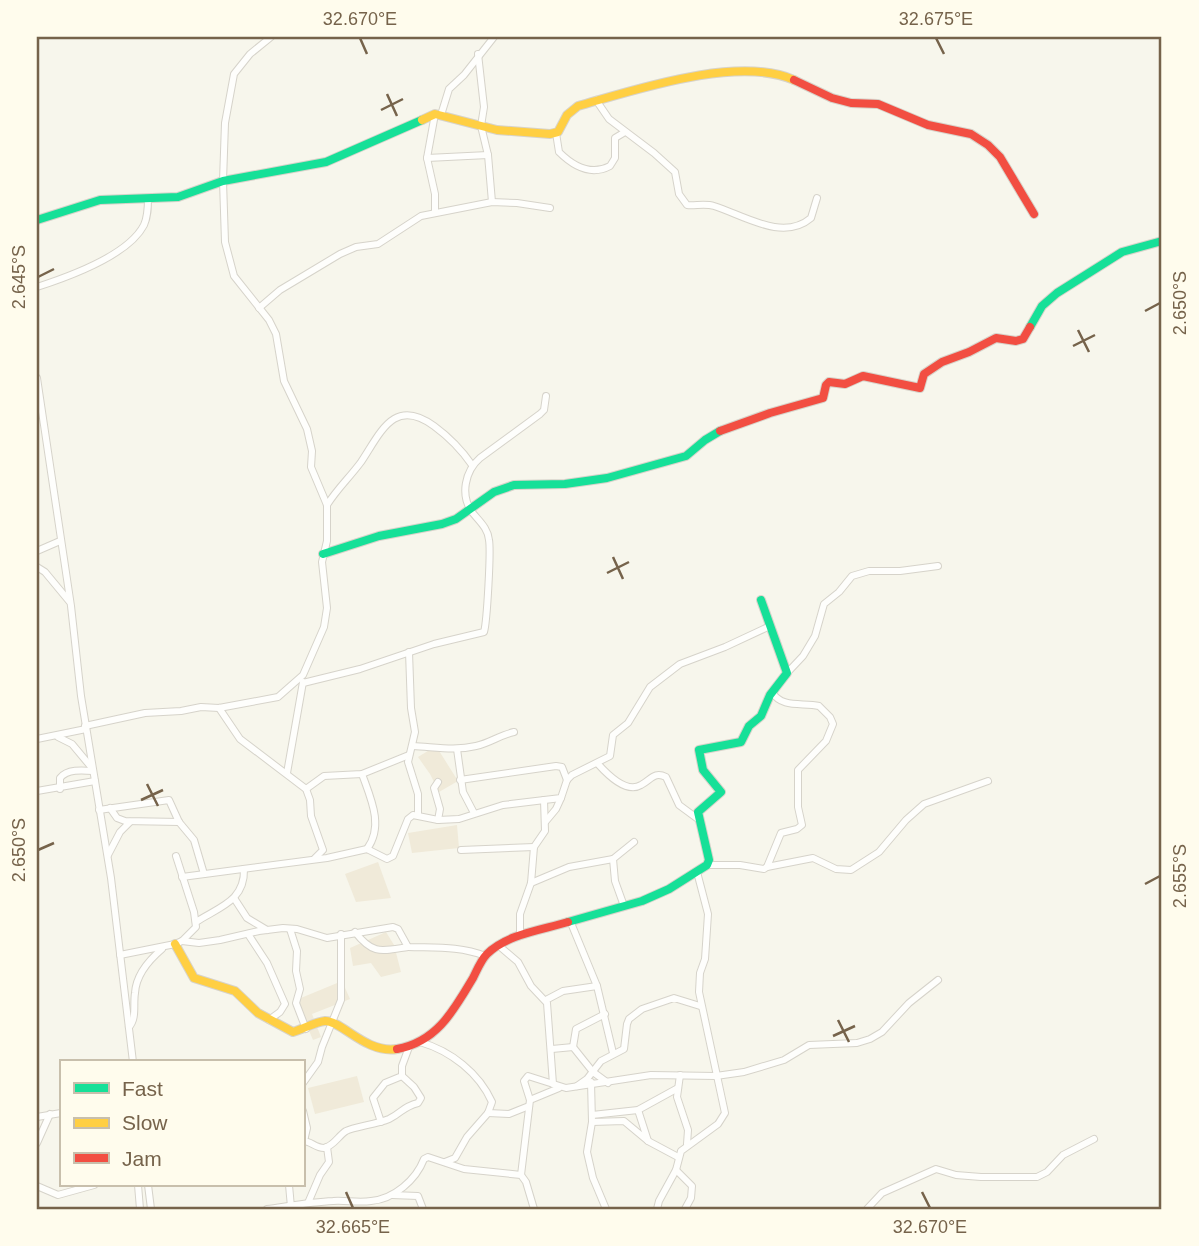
<svg xmlns="http://www.w3.org/2000/svg" width="1199" height="1246" viewBox="0 0 1199 1246" font-family="Helvetica,sans-serif">
<style>
.residential{fill:#f0ead9}
.lines{fill:none;stroke-linecap:round;stroke-linejoin:round}
.street-casing{stroke:#d6d3ca;stroke-width:8}
.fast-casing{stroke:#d7d3ca;stroke-width:10}
.slow-casing{stroke:#d7d3ca;stroke-width:10}
.jam-casing{stroke:#d7d3ca;stroke-width:10}
.street{stroke:#fefefc;stroke-width:6}
.fast{stroke:#16e098;stroke-width:8}
.slow{stroke:#ffcf43;stroke-width:8}
.jam{stroke:#f24e42;stroke-width:8}
.ticks{fill:none;stroke:#76634b;stroke-width:2.5}
.neatline{fill:none;stroke:#76634b;stroke-width:2.5}
.ticks-label{font-size:18px;text-anchor:middle;fill:#76634b}
</style>
<rect width="100%" height="100%" fill="#f7f6ec"/>
<g class="residential">
<polygon points="436,746 458,781 439,792 430,774 418,757"/>
<polygon points="457,825 459,848 412,853 408,833"/>
<polygon points="378,862 391,898 356,902 345,874"/>
<polygon points="386,932 394,945 401,972 381,977 371,963 353,966 350,948"/>
<polygon points="342,981 350,999 312,1014 321,1037 313,1040 296,1000"/>
<polygon points="357,1076 364,1102 315,1114 308,1088"/>
</g>
<g class="lines">
<defs>
<g id="street">
<polyline points="478,54 484,107 481,126 488,155 492,202"/>
<path d="M596,100L609,119L654,153L675,172L679,194L687,205C695,206 705,203 714,206C743,215 783,242 811,218L817,198"/>
<polyline points="435,114 427,158 435,194 435,212"/>
<polyline points="441,115 449,89 464,75 494,37"/>
<path d="M556,133L559,152C573,166 591,176 610,166L615,158V138L625,132"/>
<polyline points="427,158 488,155"/>
<path d="M37,287C68,277 128,256 144,225C148,216 148,207 148,198"/>
<polyline points="259,308 280,290 340,254 356,247 378,244 421,216 492,202 517,203 550,208"/>
<polyline points="37,378 71,606 81,696 111,878 133,1062"/>
<path d="M327,505C337,489 350,477 361,462C381,432 394,397 434,426C449,437 461,449 472,465"/>
<polyline points="37,551 60,541"/>
<polyline points="37,567 45,572 69,601"/>
<polyline points="409,652 411,708 415,732 408,762 418,794 418,815"/>
<polyline points="787,673 803,656 815,636 824,604 839,592 852,576 869,571 900,571 938,566"/>
<path d="M303,683L360,669L434,644L484,632C487,622 491,551 489,540C488,528 479,521 472,512C460,495 465,471 480,458L540,414L544,410L546,396"/>
<polyline points="219,708 240,739 306,789 310,800 311,816 323,850 315,858"/>
<polyline points="85,726 145,713 181,711 201,707 219,708 278,697 303,675 324,627 327,608 322,562 327,541 327,505 311,467 312,451 307,429 284,381 276,334 269,320 234,276 225,242 223,181 225,123 234,74 250,54 271,37"/>
<polyline points="58,737 72,744 92,768"/>
<polyline points="37,739 86,729"/>
<path d="M413,746C435,747 455,751 476,746C490,743 500,735 514,732"/>
<polyline points="457,749 463,792 474,813"/>
<path d="M598,764C607,774 626,794 641,785C651,780 654,771 666,777L679,805L698,819"/>
<polyline points="287,773 303,682"/>
<path d="M362,774C371,799 384,826 367,849"/>
<polyline points="460,780 556,766 562,767 567,780"/>
<path d="M60,789V778C67,769 82,770 93,771"/>
<polyline points="306,789 324,776 362,774 409,755"/>
<polyline points="37,791 95,781"/>
<polyline points="110,808 117,818 125,821 179,822"/>
<polyline points="99,810 169,800 179,822 194,840 204,874"/>
<polyline points="438,820 440,809 434,788 438,782"/>
<polyline points="546,821 556,809 561,798"/>
<polyline points="461,850 534,847"/>
<polyline points="108,855 120,832 130,822"/>
<path d="M707,865H740L764,869L767,867L781,833L797,829L802,825L798,807V770L826,741L833,724L830,717L819,706C803,702 782,709 772,692"/>
<polyline points="767,867 813,858 836,869 851,870 879,852 906,820 924,804 988,781"/>
<polyline points="182,877 327,858 367,849 387,859 393,856 408,819 413,815 438,820 459,819 503,805 561,798 567,780 572,775 610,756 613,735 628,723 650,687 680,664 725,647 770,626"/>
<polyline points="531,883 569,867 613,859"/>
<polyline points="234,898 247,918 267,930"/>
<polyline points="624,906 615,881 613,859 634,842"/>
<path d="M196,922C219,907 245,901 244,869"/>
<polyline points="571,923 597,986 613,1053"/>
<polyline points="290,929 297,951 296,971 300,989 296,1003 306,1029"/>
<path d="M355,932C373,955 381,951 408,947"/>
<polyline points="248,934 267,963 285,1004 280,1012 269,1020"/>
<polyline points="520,936 520,914 531,883 534,847 545,831 544,800"/>
<path d="M182,941L199,943L220,940L259,931L283,928L297,929L327,938L393,927L398,929L408,947C435,948 460,946 485,956"/>
<polyline points="498,945 518,962 531,986 547,1003 553,1084"/>
<polyline points="120,955 175,944 182,941 196,927 194,912 176,856"/>
<polyline points="546,1000 563,991 597,986"/>
<path d="M129,1027C137,1018 133,1005 135,993C136,976 149,960 162,949"/>
<path d="M420,1042C451,1051 479,1073 492,1102L488,1113L467,1137L455,1158L445,1162"/>
<polyline points="573,1047 576,1029 605,1014"/>
<polyline points="552,1049 573,1047 593,1072 608,1083"/>
<polyline points="680,1075 677,1097 688,1130 687,1144"/>
<polyline points="591,1082 592,1122 587,1152 593,1178 606,1209"/>
<polyline points="303,1083 318,1062 322,1047 341,1000 341,934"/>
<polyline points="577,1086 587,1079 601,1061 624,1049 627,1024 629,1019 642,1009 674,998 700,1006"/>
<polyline points="530,1100 559,1088"/>
<polyline points="638,1110 648,1141"/>
<polyline points="303,1111 307,1128 304,1141"/>
<polyline points="488,1113 509,1114 529,1106"/>
<polyline points="592,1115 638,1110 678,1088"/>
<polyline points="37,1117 61,1113"/>
<polyline points="381,1122 373,1098 385,1083 402,1076 402,1066 409,1047"/>
<polyline points="592,1122 624,1121 648,1141 678,1157"/>
<path d="M303,1141C311,1141 315,1148 324,1148C334,1146 338,1136 346,1131C354,1127 377,1124 389,1119C402,1113 402,1107 418,1103L421,1098L414,1087L402,1076"/>
<polyline points="37,1143 50,1114"/>
<polyline points="676,1170 692,1186 691,1198 685,1209"/>
<polyline points="521,1175 530,1100 524,1081 528,1076 566,1088 651,1075 716,1076 744,1072 784,1060 809,1045 857,1043 870,1039 882,1032 909,1003 938,980"/>
<polyline points="138,1185 140,1209"/>
<polyline points="148,1185 151,1209"/>
<polyline points="289,1185 291,1207"/>
<polyline points="37,1186 58,1195 94,1185"/>
<polyline points="392,1195 418,1196 423,1209"/>
<polyline points="308,1203 320,1175 329,1162 327,1147"/>
<path d="M267,1209C289,1206 311,1202 333,1201C345,1200 358,1203 371,1201C394,1199 416,1180 424,1159L428,1157L464,1169L521,1175L526,1182L534,1209"/>
<polyline points="657,1209 659,1201 676,1170 681,1151 718,1124 725,1113 699,992 700,973 705,959 708,914 697,872"/>
<polyline points="867,1209 882,1193 936,1169 956,1175 981,1177 1037,1177 1047,1172 1063,1155 1094,1139"/>
</g>
<g id="fast">
<polyline points="37,220 100,200 178,197 223,181 326,162 422,120"/>
<polyline points="1030,327 1042,306 1057,293 1122,252 1162,241"/>
<polyline points="323,554 379,536 442,524 456,519 494,492 514,485 565,484 607,478 686,456 705,440 720,431"/>
<polyline points="568,922 642,901 669,889 707,865 709,860 698,812 721,792 703,770 699,750 741,742 749,726 761,716 770,695 787,673 761,600"/>
</g>
<g id="slow">
<path d="M422,120L435,114L497,130L550,134L558,132L567,115L578,106C635,90 738,55 794,80"/>
<path d="M175,944L194,978L235,991L258,1013L293,1032C303,1029 315,1022 325,1021C341,1020 366,1054 397,1049"/>
</g>
<g id="jam">
<polyline points="794,80 832,98 851,103 878,104 928,125 971,134 988,145 1000,157 1034,214"/>
<polyline points="720,431 770,413 823,398 826,385 829,382 845,384 863,376 920,388 924,374 942,362 969,352 996,338 1016,341 1023,339 1030,327"/>
<path d="M397,1049C437,1042 454,1010 473,978C477,970 481,960 487,954C507,934 542,930 568,922"/>
</g>
</defs>
<use href="#street" class="street-casing"/>
<use href="#fast" class="fast-casing"/>
<use href="#slow" class="slow-casing"/>
<use href="#jam" class="jam-casing"/>
<use href="#street" class="street"/>
<use href="#fast" class="fast"/>
<use href="#slow" class="slow"/>
<use href="#jam" class="jam"/>
</g>
<path class="ticks" d="M360,38L367,54M936,38L944,54M387,94L397,116M381,110L403,99M38,277L54,269M1145,311L1160,303M1078,330L1089,352M1073,346L1095,335M613,557L623,579M607,573L629,562M147,784L158,806M141,800L163,790M38,850L54,843M1145,884L1160,876M838,1020L849,1042M833,1036L855,1026M346,1192L353,1208M922,1192L930,1208"/>
<rect width="1199" height="1246" fill="none" stroke="#fffced" stroke-width="77"/>
<rect x="60" y="1060" width="245" height="126" fill="#fffced" stroke="#c8bfac" stroke-width="2"/>
<rect x="74" y="1083" width="35" height="10" fill="#16e098" stroke="#c8bfac" stroke-width="2"/>
<text x="122" y="1096" font-size="21" fill="#76634b">Fast</text>
<rect x="74" y="1118" width="35" height="10" fill="#ffcf43" stroke="#c8bfac" stroke-width="2"/>
<text x="122" y="1130" font-size="21" fill="#76634b">Slow</text>
<rect x="74" y="1153" width="35" height="10" fill="#f24e42" stroke="#c8bfac" stroke-width="2"/>
<text x="122" y="1166" font-size="21" fill="#76634b">Jam</text>
<rect x="38" y="38" width="1122" height="1170" class="neatline"/>
<g class="ticks-label">
<text x="360" y="25">32.670°E</text>
<text x="936" y="25">32.675°E</text>
<text transform="translate(19 277) rotate(-90)" y="6">2.645°S</text>
<text transform="translate(1180 303) rotate(-90)" y="6">2.650°S</text>
<text transform="translate(19 850) rotate(-90)" y="6">2.650°S</text>
<text transform="translate(1180 876) rotate(-90)" y="6">2.655°S</text>
<text x="353" y="1233">32.665°E</text>
<text x="930" y="1233">32.670°E</text>
</g>
</svg>
